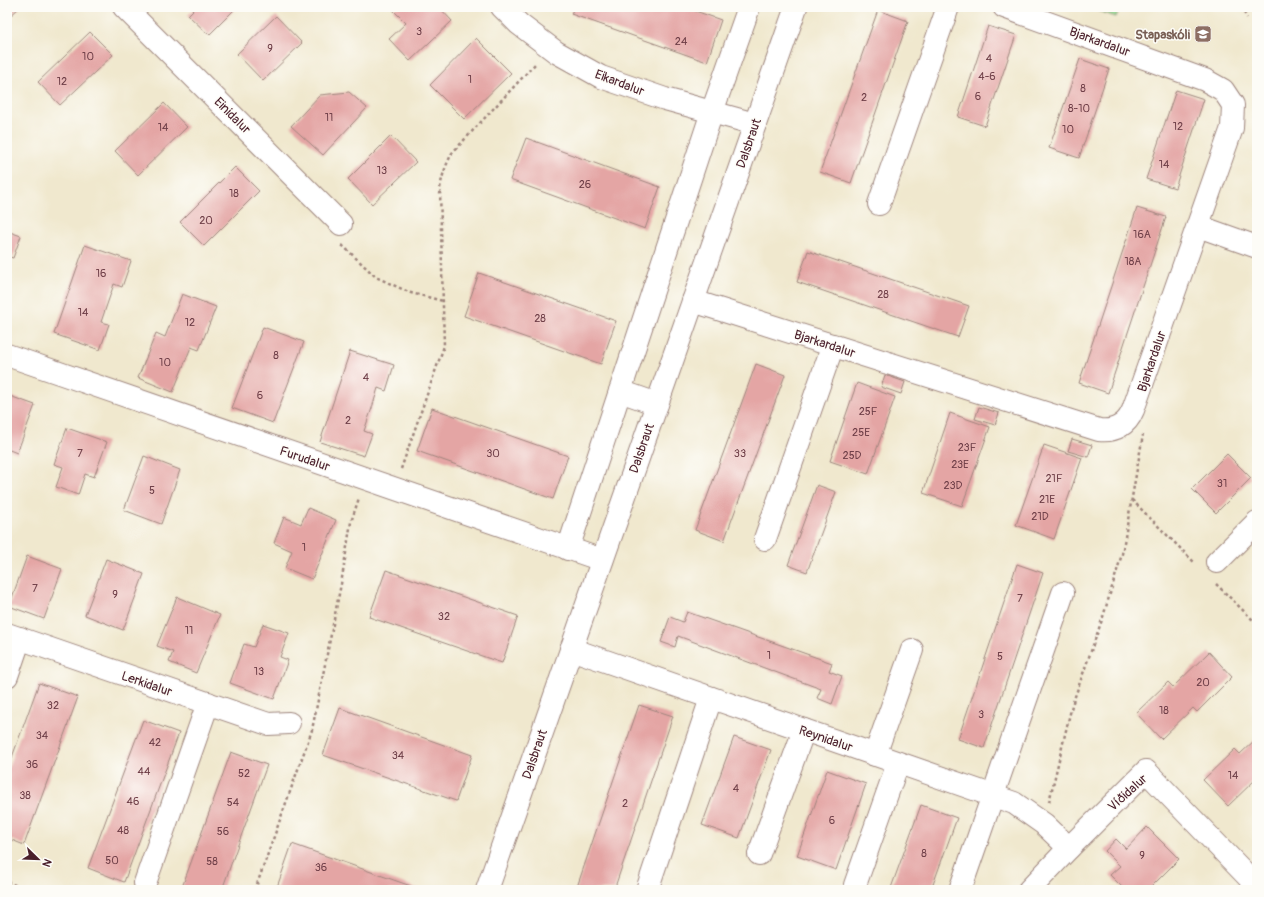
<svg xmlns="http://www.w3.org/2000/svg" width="1264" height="897" viewBox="0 0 1264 897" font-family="Pangolin,sans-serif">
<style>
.green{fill:#99de97;stroke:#727e61}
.building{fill:#e4a5a4}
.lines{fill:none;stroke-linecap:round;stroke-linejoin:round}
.minor-casing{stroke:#9d847c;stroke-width:24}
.path{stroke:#9d847c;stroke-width:2.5;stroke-dasharray:3 3;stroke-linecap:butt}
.minor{stroke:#fff;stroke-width:22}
.labels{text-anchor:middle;stroke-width:3;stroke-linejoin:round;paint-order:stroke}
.number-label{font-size:11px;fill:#704049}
.education-label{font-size:13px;font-weight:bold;fill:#785e54;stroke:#fdfcf7;text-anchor:end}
.street-label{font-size:13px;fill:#4a1f2b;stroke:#fdfcf7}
</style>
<rect width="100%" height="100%" fill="#fdfcf7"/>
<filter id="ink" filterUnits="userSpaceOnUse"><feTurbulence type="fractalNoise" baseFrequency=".025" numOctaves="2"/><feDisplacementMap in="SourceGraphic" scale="8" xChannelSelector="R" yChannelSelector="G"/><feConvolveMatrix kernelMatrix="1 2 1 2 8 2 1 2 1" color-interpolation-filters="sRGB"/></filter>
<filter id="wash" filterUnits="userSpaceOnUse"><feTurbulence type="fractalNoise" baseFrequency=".012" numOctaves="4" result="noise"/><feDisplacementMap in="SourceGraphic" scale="16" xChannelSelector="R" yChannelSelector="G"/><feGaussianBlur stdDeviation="0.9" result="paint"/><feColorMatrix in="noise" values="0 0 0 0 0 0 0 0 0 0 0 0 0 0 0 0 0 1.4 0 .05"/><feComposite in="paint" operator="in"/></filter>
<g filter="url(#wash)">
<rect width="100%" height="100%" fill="#f0e8ce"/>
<polygon class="green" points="1087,7 1120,7 1116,17"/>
<g id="blocks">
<g class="building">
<polygon points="7,7 20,7 7,19"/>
<polygon points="196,7 237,7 209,35 188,15"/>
<polygon points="396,7 439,7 452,21 410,61 389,39 406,23 393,10"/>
<polygon points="574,7 684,7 721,20 707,62 571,14"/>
<polygon points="878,10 908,21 851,183 820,172"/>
<polygon points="276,16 302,43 263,81 237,54"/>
<polygon points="988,26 1016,35 985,126 958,117"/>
<polygon points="90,32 113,55 60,105 38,82"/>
<polygon points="476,38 511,73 464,119 430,85"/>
<polygon points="1080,59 1109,69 1079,158 1049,148"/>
<polygon points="1176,90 1204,99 1175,188 1146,179"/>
<polygon points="349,92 367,108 323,155 291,126 320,95"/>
<polygon points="164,103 187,127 138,175 115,151"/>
<polygon points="391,136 416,162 372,204 348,179"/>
<polygon points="526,138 660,187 645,229 510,180"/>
<polygon points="235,167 259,191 204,246 180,222"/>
<polygon points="1137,208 1166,217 1108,393 1079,383"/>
<polygon points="7,231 21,236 13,258 7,256"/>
<polygon points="85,245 131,261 122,287 114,284 101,322 109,324 100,350 54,334"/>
<polygon points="808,251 969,306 958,337 797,282"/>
<polygon points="479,273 616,321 601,364 464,316"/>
<polygon points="182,294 216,307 199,350 191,347 173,392 138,378 156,333 165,337"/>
<polygon points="263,327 304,342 273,423 232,408"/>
<polygon points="350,351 394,365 386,391 378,388 372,408 364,431 372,434 364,456 320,442"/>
<polygon points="756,364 785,375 724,541 695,530"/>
<polygon points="885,375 905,382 901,394 881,387"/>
<polygon points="857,383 895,397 868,474 830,461"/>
<polygon points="7,395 35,405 17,453 7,449"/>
<polygon points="979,407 999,413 995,425 975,419"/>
<polygon points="432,408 568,456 553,499 417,451"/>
<polygon points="950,413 990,427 962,506 923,493"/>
<polygon points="67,428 107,442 94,477 85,474 78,495 56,487 63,467 54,464"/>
<polygon points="1072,439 1092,445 1088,457 1068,451"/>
<polygon points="1044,445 1082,458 1054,539 1016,525"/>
<polygon points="1227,454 1251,478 1216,513 1192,489"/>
<polygon points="144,456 180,470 161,524 124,510"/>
<polygon points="817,485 836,492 807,572 788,565"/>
<polygon points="308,508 336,520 312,579 285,568 292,551 274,543 284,517 301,524"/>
<polygon points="27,556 62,569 44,619 9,606"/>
<polygon points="106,559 144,574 123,630 85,615"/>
<polygon points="1017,564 1043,573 984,748 958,739"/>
<polygon points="386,570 518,616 502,663 369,617"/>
<polygon points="177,597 220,615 196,673 169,662 173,652 157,646"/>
<polygon points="687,612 832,663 829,671 842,676 832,704 817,698 821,689 678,636 675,647 661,642 670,617 683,622"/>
<polygon points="263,624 289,633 280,657 288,660 274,699 230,683 244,644 254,647"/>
<polygon points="1209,652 1232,677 1197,712 1193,708 1161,739 1136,713 1168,682 1173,687"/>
<polygon points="39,683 78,697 24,845 7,838 7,771"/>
<polygon points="639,705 673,716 614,890 576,890"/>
<polygon points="340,708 472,755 456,801 323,755"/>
<polygon points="143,720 179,733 124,882 88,868"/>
<polygon points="734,737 771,750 739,838 702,825"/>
<polygon points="1257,738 1257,778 1228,806 1203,780 1235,749 1240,754"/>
<polygon points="231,752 267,765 235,853 222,890 181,890"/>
<polygon points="827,770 866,784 836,870 797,856"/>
<polygon points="921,805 957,818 931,890 897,890 891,888"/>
<polygon points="1147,827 1179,859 1148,890 1125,890 1110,875 1120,866 1105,851 1116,839 1126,849"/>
<polygon points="292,844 422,890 276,890"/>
</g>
</g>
</g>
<g filter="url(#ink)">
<use href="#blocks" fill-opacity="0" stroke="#9d847c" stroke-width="1"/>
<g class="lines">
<defs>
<g id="minor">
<polyline points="124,7 341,224"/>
<polyline points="502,7 519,24 556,52 601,77 665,99 755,124"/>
<polyline points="879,204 948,7"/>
<polyline points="1198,226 1257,247"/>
<path d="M693,301L1099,430C1115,432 1127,425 1133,410L1232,128L1233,105L1223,90L1205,80L1004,7"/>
<polyline points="7,355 602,560"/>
<polyline points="620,391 657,404"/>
<polyline points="765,539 833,345"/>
<polyline points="568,549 712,112 749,7"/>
<polyline points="1217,562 1257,522"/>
<polyline points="7,634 268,724 289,723"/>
<polyline points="571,649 1014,803 1044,824 1069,848"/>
<polyline points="7,676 20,638"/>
<polyline points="875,755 912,650"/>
<polyline points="759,854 804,730"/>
<polyline points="145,883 208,703"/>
<polyline points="855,885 898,763"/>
<polyline points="487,890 796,7"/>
<polyline points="647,890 711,698"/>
<polyline points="960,890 1063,593"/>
<polyline points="1029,890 1069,848 1146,771 1257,886"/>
</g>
</defs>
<use href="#minor" class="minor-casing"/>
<g class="path">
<polyline points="1241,7 1247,18"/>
<polyline points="342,245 376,277 411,293 443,301"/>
<path d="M401,469L444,346L440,189C442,175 446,165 452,153L536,63"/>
<polyline points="1132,500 1195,563"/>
<polyline points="1216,584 1257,624"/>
<polyline points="1049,802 1072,705 1103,617 1122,554 1143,435"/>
<polyline points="7,882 29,890"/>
<polyline points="255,890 312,730 341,584 351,522 359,498"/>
</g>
<use href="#minor" class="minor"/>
</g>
</g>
<defs>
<symbol id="school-square" viewBox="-11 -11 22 22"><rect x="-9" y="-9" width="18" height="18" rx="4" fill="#8d6e63" stroke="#fdfcf7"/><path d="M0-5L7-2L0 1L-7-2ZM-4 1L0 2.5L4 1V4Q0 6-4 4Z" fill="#fff"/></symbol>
</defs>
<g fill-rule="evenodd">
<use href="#school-square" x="1193" y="24" width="20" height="20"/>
</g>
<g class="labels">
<g class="number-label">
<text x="419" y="35">3</text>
<text x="681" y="45">24</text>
<text x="270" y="52">9</text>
<text x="88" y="60">10</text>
<text x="989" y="62">4</text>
<text x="987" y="80">4-6</text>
<text x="470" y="83">1</text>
<text x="62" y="85">12</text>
<text x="1083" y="92">8</text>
<text x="978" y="100">6</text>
<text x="864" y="101">2</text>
<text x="1079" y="112">8-10</text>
<text x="329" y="121">11</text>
<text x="1178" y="130">12</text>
<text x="163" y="131">14</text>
<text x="1068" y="133">10</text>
<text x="1164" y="168">14</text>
<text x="382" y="174">13</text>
<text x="585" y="188">26</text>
<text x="234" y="197">18</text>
<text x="206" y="224">20</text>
<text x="1142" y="238">16A</text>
<text x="1133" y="265">18A</text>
<text x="101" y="277">16</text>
<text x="883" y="298">28</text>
<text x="83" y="316">14</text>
<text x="540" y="322">28</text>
<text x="190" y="326">12</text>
<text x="276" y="359">8</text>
<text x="165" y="366">10</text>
<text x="366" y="381">4</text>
<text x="260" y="399">6</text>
<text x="868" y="415">25F</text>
<text x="348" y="424">2</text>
<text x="861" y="436">25E</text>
<text x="967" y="451">23F</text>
<text x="80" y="457">7</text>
<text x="493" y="457">30</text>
<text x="740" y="457">33</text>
<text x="852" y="459">25D</text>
<text x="960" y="468">23E</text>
<text x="1054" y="482">21F</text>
<text x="1222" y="487">31</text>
<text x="953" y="489">23D</text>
<text x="152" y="494">5</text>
<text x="1047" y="503">21E</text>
<text x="1040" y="520">21D</text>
<text x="304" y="551">1</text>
<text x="35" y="592">7</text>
<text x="115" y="598">9</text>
<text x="1020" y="602">7</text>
<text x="444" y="620">32</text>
<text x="189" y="634">11</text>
<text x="769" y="659">1</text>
<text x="1000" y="660">5</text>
<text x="259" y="675">13</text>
<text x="1203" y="686">20</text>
<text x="53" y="709">32</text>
<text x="1164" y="714">18</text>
<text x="981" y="718">3</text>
<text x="42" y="739">34</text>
<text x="155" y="746">42</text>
<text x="398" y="759">34</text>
<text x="32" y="768">36</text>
<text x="144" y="775">44</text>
<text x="244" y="777">52</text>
<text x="1233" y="779">14</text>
<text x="736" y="792">4</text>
<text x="25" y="799">38</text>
<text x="133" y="805">46</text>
<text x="233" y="806">54</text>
<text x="625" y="807">2</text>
<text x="832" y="824">6</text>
<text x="123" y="834">48</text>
<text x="223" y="835">56</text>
<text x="924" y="857">8</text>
<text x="1142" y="859">9</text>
<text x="112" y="864">50</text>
<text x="212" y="865">58</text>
<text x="321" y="871">36</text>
</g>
<g class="education-label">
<text x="1190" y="39">Stapaskóli</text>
</g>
<g class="street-label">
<text transform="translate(1100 41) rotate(20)" y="5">Bjarkardalur</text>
<text transform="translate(620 82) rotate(21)" y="5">Eikardalur</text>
<text transform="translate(233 115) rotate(45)" y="5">Einidalur</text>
<text transform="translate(748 143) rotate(-71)" y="5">Dalsbraut</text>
<text transform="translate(825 343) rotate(18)" y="5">Bjarkardalur</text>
<text transform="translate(1151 361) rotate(-71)" y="5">Bjarkardalur</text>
<text transform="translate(641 448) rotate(-71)" y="5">Dalsbraut</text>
<text transform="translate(305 458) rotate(19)" y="5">Furudalur</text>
<text transform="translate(147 683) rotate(19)" y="5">Lerkidalur</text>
<text transform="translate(826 738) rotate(19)" y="5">Reynidalur</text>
<text transform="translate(534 754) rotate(-71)" y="5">Dalsbraut</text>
<text transform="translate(1127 792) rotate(-42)" y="5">Víðidalur</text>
</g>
</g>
<rect width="1264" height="897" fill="none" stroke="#fdfcf7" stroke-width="24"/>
<g transform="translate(38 859) rotate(113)" stroke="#fdfcf7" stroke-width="3" paint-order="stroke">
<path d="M0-3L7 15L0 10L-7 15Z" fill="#4a1f2b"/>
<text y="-6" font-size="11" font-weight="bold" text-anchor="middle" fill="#4a1f2b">N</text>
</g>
</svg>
